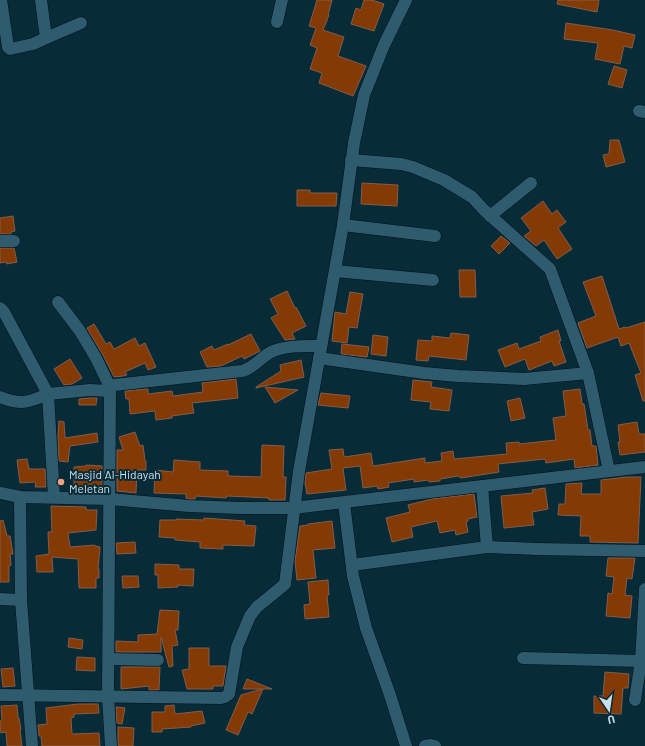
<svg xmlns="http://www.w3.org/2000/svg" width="645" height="746" viewBox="0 0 645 746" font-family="Barlow,sans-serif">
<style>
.building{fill:#843a05;stroke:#825d4a}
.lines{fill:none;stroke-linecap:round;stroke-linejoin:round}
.minor-casing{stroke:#00121b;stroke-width:13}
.minor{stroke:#2f5b6e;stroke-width:12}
.poi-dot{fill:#f0a279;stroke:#082b38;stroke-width:1.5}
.labels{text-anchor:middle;stroke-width:4;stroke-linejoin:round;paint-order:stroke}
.poi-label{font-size:12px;fill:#c9e0eb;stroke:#082b38;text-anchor:start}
</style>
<rect width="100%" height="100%" fill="#082b38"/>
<g class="building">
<polygon points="317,0 332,0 328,15 329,15 323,30 344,37 338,56 366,66 353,96 319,83 322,73 310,69 317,48 310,45 316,28 309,26"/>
<polygon points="364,0 372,0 384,4 374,31 351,24 356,8 361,10"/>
<polygon points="558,0 599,0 597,12 557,4"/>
<polygon points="566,23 613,30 635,35 632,48 624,46 620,64 595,59 598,43 564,39"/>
<polygon points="614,66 627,70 622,88 608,84"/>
<polygon points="610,140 619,140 625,162 606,167 603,155 609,154"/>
<polygon points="362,183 398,185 397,206 361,204"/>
<polygon points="297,190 310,190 310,193 337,193 336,206 297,206"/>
<polygon points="543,201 552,214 557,210 566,222 558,228 572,249 557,259 544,240 536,246 524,236 531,231 521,218"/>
<polygon points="13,216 15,231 11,232 11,234 0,234 0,218"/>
<polygon points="501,236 510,243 499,254 491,246"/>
<polygon points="0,248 14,248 17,262 7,264 6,262 0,263"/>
<polygon points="459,270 475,270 476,297 460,297"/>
<polygon points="602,276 619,329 625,327 626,328 645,322 645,401 643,401 635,375 641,373 629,343 621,346 618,337 587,348 583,337 578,323 596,316 583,282"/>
<polygon points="287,291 295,308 296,307 306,326 292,333 295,339 285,340 271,318 278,314 270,299"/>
<polygon points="350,292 363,294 357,328 349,327 347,343 332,341 335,312 346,314"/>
<polygon points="94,324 106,344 110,342 114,349 135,338 139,346 145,343 156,367 148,370 145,363 125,372 127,375 123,376 114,377 103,355 87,328"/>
<polygon points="558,330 561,341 559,341 566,362 554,366 552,361 529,370 525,359 505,367 498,350 517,343 519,349 541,341 540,337"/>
<polygon points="451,333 469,335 466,360 429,356 428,361 416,360 418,340 432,341 432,336 450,338"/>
<polygon points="251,334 260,351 244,359 242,356 221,366 207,367 200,352 212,346 214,350 228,344 228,345"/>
<polygon points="373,335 388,337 386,356 371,354"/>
<polygon points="342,344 369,347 367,357 341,354"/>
<polygon points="70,359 82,378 72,384 64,385 54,369"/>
<polygon points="301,360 304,377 256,388 256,387 281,371 280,365"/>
<polygon points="236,379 238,398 192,403 194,413 172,416 172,418 156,420 155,411 130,414 129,399 126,399 125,391 148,389 148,394 172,391 173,396 203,392 202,383"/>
<polygon points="413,380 432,382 431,387 452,390 449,411 430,409 431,402 411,400"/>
<polygon points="265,387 298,390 275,403"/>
<polygon points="580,389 582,404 584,404 588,430 590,430 592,446 596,446 598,465 575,468 574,459 546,463 545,459 498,464 499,472 461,478 458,476 440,479 440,481 429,482 428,480 414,482 414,479 388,483 389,487 378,489 377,486 363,488 360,466 343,468 346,490 307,494 305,483 306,473 332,469 329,450 343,449 344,457 371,453 373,466 425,458 425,463 442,461 441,453 453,451 454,459 507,454 506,443 519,442 519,444 556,440 553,418 566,416 563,391"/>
<polygon points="321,393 350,396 348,408 318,405"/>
<polygon points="90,398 97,398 96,405 79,405 79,399"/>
<polygon points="520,398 525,418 511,421 507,401"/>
<polygon points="59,421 64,422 65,438 97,433 98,442 70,446 68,462 59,461 58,435"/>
<polygon points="637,422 639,434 645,434 645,452 620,455 618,442 620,442 618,425"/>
<polygon points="135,432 140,446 143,445 145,461 146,461 146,470 137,470 136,493 117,491 117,450 123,450 119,437"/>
<polygon points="262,445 284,446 283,477 286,477 285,500 269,500 269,498 227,496 226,498 196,496 195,499 189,499 186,498 186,494 154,493 155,470 173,472 174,460 200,462 200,470 228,471 228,476 261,477"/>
<polygon points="27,459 29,469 45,469 46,487 35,487 36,482 20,483 17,460"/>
<polygon points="86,465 102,466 102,489 74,491 74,467 86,466"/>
<polygon points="627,477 641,477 638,543 590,542 590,536 580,536 581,516 558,515 559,504 565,504 566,484 582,483 581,494 601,494 601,480"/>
<polygon points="545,488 548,509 532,512 534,525 504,528 501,496 533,493 532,490"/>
<polygon points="474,494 477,517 468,519 468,521 466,522 468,532 456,535 455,530 440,533 437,521 411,527 413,537 392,542 386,518 410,512 408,505 432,499"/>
<polygon points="51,506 86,507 86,510 97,510 96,530 68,533 70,547 95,545 95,546 100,547 98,569 99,569 99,578 96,578 96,588 79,588 78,559 52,557 53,572 37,572 36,556 49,554 48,532 52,532"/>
<polygon points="204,518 245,521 244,525 256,526 254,546 223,545 223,549 200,548 200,542 175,540 175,538 159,537 160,520 176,520 176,519 204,520"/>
<polygon points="3,520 7,536 10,536 13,554 10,554 11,565 9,566 9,582 0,582 0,521"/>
<polygon points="332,521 335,548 313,550 316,578 297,580 295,561 300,526 308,525 308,524"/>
<polygon points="135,542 136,553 117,554 116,543"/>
<polygon points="608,558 635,558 632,579 627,578 625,595 632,596 630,618 606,616 608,593 612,594 614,577 606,576"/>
<polygon points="155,564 179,565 179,569 194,569 193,586 178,585 178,587 158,588 158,575 155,575"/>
<polygon points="122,576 138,576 139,587 123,588"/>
<polygon points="328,580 329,595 327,595 329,617 305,619 304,605 310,604 308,582"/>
<polygon points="160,610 179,611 178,630 175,630 178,645 172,646 173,666 169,667 161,637 161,652 116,652 116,641 138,642 138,635 157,634"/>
<polygon points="69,638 83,640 82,649 68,647"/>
<polygon points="189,648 209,648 209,666 226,666 223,686 213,686 213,689 187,689 182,670 189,669"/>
<polygon points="77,657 95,658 95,671 76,670"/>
<polygon points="121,667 160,667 159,690 149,690 149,686 121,689"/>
<polygon points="13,668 15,686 3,687 1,669"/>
<polygon points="605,672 629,674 628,688 623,688 621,714 594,713 594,696 603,696"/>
<polygon points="247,679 272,689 263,689 252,714 248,712 238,735 226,730 241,695 262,689 243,689"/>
<polygon points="78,704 98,704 99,713 74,714 74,717 71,718 72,734 99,733 100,746 42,746 41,736 39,736 38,725 47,724 46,708"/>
<polygon points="17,705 18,718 19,718 21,730 20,730 22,746 7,746 6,732 1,733 0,727 0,721 2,720 1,706"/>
<polygon points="174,705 175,714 202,711 205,723 191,726 191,727 162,729 162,732 152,732 152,712 165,712 165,706"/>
<polygon points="116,707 125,708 122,724 117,723"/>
<polygon points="118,727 134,728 133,746 118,746"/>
</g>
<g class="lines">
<defs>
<g id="minor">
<polyline points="1,0 8,47 10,49 33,44 46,38 41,0"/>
<polyline points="277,22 282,0"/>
<polyline points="46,38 81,23"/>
<polyline points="639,111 645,112"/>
<polyline points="351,160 401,164 413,167 444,180 472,197 484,210 550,269 588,373 609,471"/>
<polyline points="490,216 531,183"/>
<polyline points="343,225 435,236"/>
<polyline points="0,241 14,241"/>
<polyline points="335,271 433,280"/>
<polyline points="58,302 80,331 96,358 110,387 108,696 111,746"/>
<path d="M0,308L4,312L48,394C27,403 21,405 0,397"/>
<polyline points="319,358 424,373 458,376 524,379 588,373"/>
<path d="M110,387L114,385L242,371C254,368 260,358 271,352C286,345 305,346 321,346"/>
<polyline points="482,486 487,547"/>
<polyline points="0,493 20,497 110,499 189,506 240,508 293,508 645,467"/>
<polyline points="20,497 21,600 32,746"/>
<polyline points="54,497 48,394 90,390 109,391"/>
<polyline points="344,503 353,576 366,628 390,695 406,746"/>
<polyline points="352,565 487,547 537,549 645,551"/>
<polyline points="0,599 21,600"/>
<polyline points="523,658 641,661"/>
<polyline points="109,659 158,660"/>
<polyline points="0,695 221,698 225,697 229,694 237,647 250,616 257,607 285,584 299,471 343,225 354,143 364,95 384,45 406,0"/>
<polyline points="635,700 641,661 645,589"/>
<polyline points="425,746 431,745 435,746"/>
</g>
</defs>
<use href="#minor" class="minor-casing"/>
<use href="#minor" class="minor"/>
</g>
<circle class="poi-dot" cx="61" cy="482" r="4"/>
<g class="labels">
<g class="poi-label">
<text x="69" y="479">Masjid Al-Hidayah<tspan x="69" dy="14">Meletan</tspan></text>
</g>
</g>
<g transform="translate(609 710) rotate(167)" stroke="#082b38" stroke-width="3" paint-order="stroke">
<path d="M0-3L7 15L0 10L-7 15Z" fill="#c9e0eb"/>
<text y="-6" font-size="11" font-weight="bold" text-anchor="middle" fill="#c9e0eb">U</text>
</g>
</svg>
